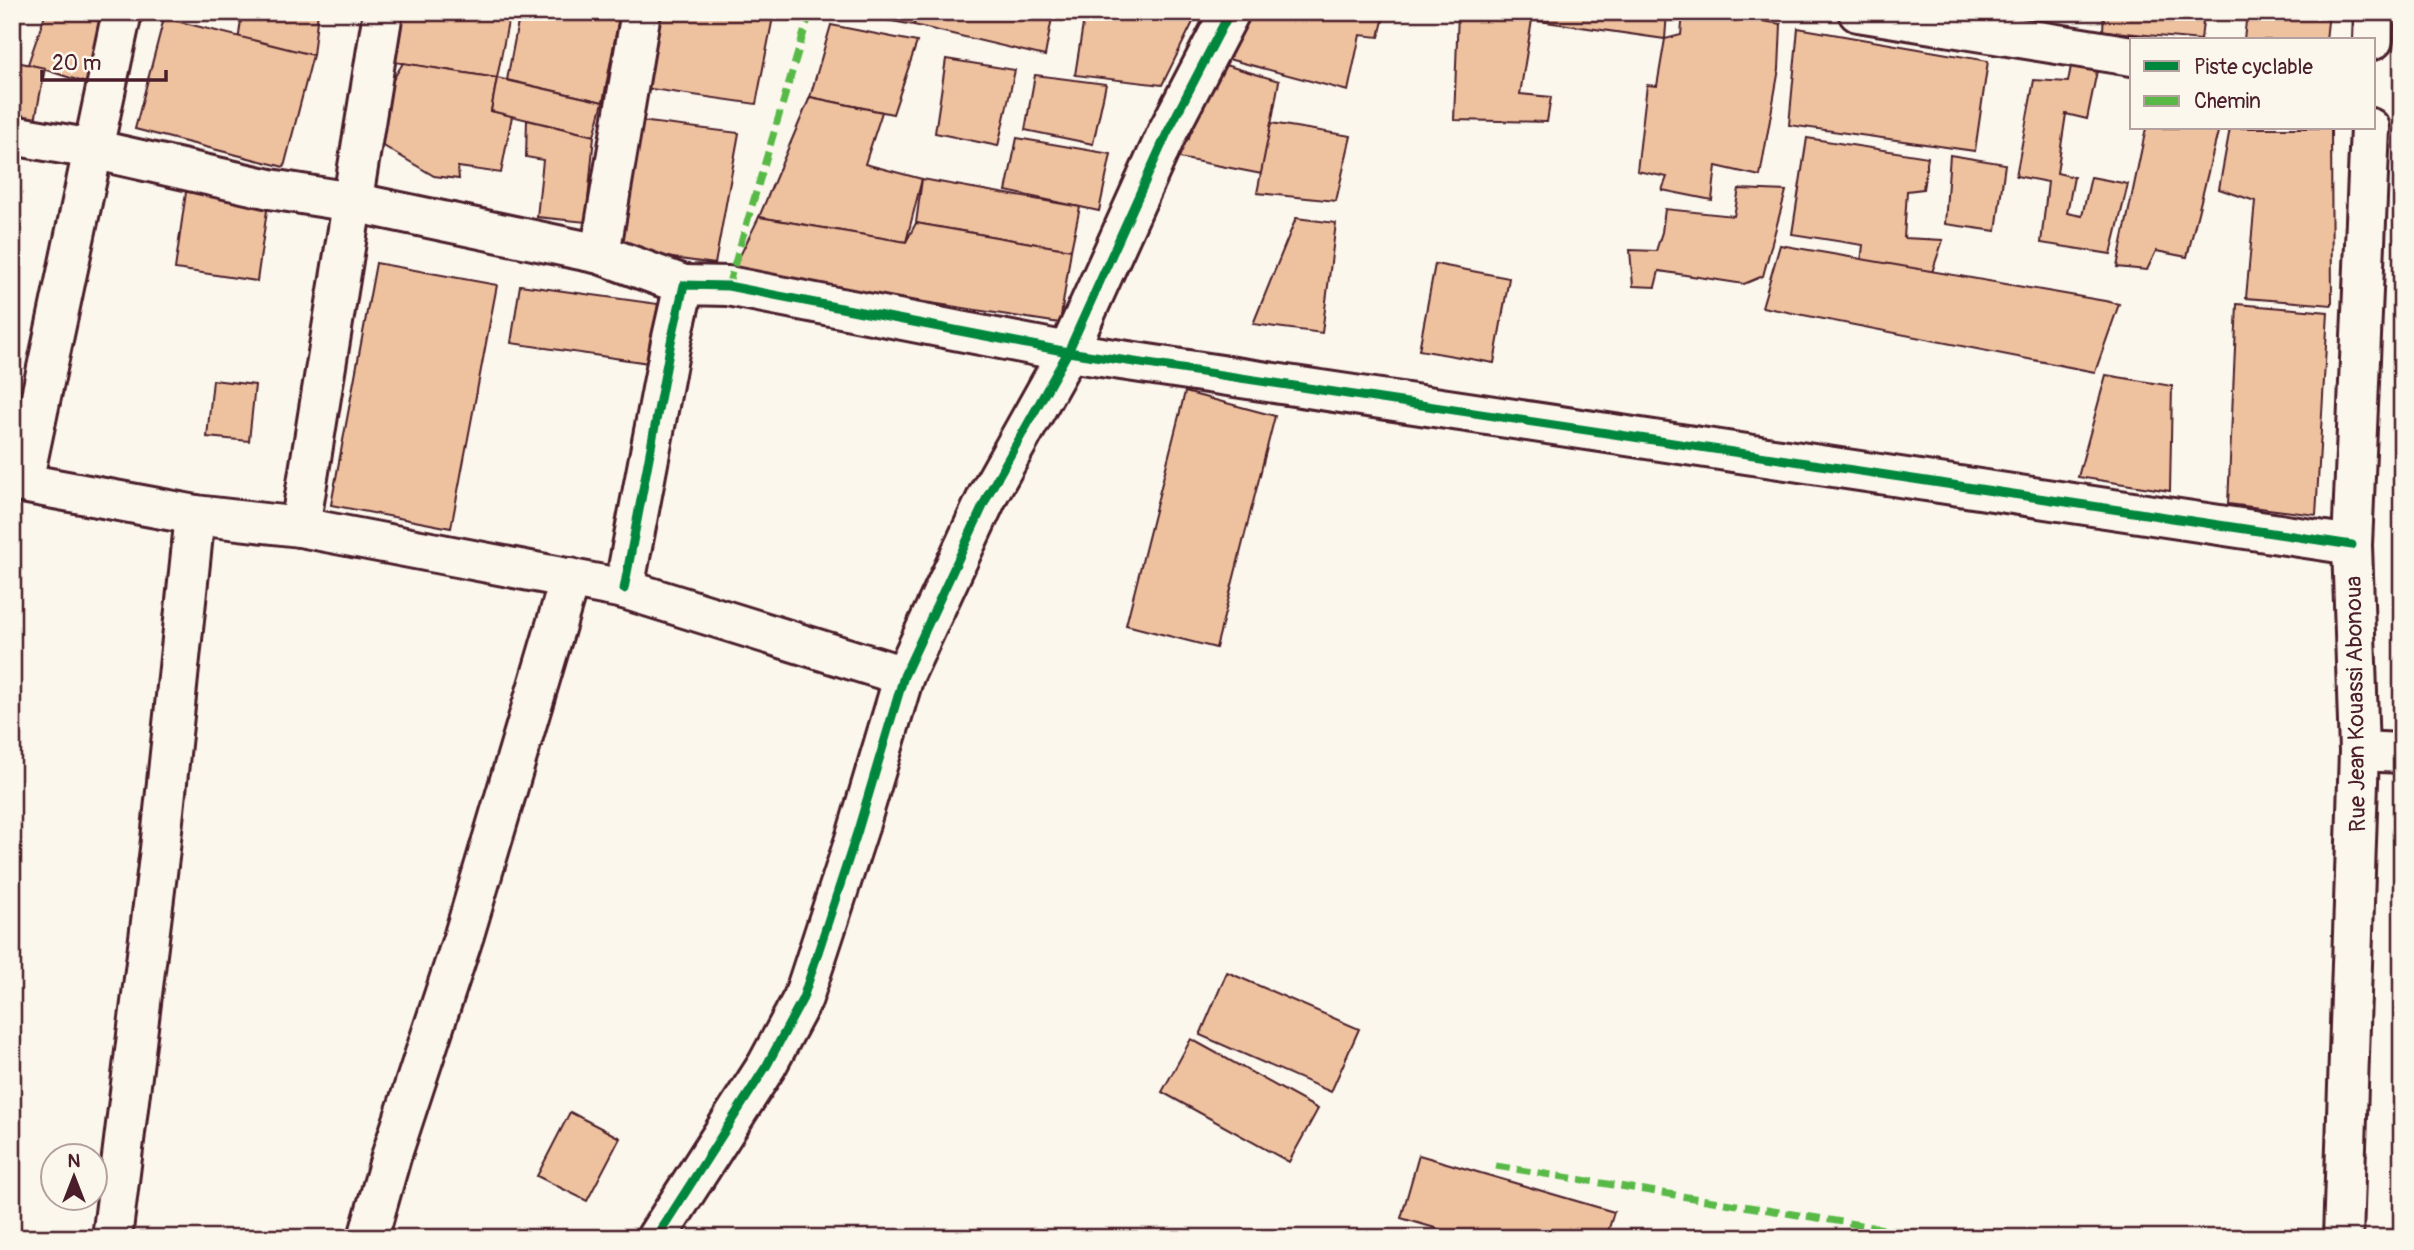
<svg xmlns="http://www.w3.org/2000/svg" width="2414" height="1250" viewBox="0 0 2414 1250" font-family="Pangolin,sans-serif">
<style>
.building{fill:#efc29f;stroke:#4a1f2b;stroke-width:2}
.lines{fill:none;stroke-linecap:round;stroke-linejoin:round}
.minor-casing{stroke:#4a1f2b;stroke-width:44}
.minor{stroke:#fbf7ec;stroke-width:38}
.quiet{stroke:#58b947;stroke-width:7;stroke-dasharray:14 7;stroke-linecap:butt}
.cycleway-casing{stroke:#fbf7ec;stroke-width:13}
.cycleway{stroke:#00873e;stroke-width:9}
.labels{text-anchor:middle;stroke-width:7;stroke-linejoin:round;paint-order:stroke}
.street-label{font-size:23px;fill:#4a1f2b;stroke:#fbf7ec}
</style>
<rect width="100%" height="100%" fill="#fbf7ec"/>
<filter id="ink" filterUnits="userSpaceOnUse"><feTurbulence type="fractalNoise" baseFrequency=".0143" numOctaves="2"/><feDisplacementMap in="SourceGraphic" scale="14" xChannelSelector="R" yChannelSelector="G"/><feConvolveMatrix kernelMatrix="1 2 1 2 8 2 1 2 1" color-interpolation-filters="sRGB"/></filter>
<g filter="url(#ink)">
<g class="building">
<polygon points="46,12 120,12 95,86 28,64"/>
<polygon points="242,12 318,12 313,55 237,50"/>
<polygon points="399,12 510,12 497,78 388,61"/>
<polygon points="520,12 620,12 603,102 507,80"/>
<polygon points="659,12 774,12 756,104 644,88"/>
<polygon points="843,12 917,12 914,25"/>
<polygon points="917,12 1053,12 1045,56 914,25"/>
<polygon points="1085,12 1198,12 1162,85 1075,75"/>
<polygon points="1239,12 1385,12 1379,37 1360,35 1348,91 1217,56"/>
<polygon points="1458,12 1667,12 1665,39 1532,20 1520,94 1551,97 1547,122 1454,120"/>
<polygon points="1683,12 1705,12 1781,24 1779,69 1760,176 1716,166 1712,200 1662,190 1667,177 1637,171 1647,85 1657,86 1665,39 1681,35"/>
<polygon points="2104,12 2204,12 2201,40 2103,31"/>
<polygon points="2247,12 2329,12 2326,40 2244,40"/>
<polygon points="164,18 313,55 284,167 135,129"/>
<polygon points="831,25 917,42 893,114 810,97"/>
<polygon points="1798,28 1988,61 1975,151 1789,125"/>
<polygon points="946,59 1015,70 998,146 935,133"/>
<polygon points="12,61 45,68 35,121 12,117"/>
<polygon points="1215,62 1279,81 1262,174 1174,157 1178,135 1189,139 1192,121"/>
<polygon points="403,63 497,78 491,111 512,116 501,173 458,167 459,179 434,176 372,139 376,108"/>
<polygon points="2071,66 2097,71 2087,119 2066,114 2057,173 2074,177 2067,213 2082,216 2091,177 2128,184 2111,254 2041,243 2048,182 2016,176 2034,80 2068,82"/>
<polygon points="1035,75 1106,84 1093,144 1025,130"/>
<polygon points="497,78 603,102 594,136 491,111"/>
<polygon points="810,97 882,112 865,164 922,179 906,242 759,217"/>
<polygon points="527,120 594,136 586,222 537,217 543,160 526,157"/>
<polygon points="640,121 739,133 715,264 617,250"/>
<polygon points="1271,123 1351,136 1336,201 1257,193"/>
<polygon points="2146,128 2219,128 2187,257 2156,251 2147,270 2117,267"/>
<polygon points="2230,128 2331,128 2332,305 2246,298 2255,201 2219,189"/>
<polygon points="1017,138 1111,154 1099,211 1006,191"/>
<polygon points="1807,138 1928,157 1923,189 1907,191 1904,238 1943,240 1931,275 1861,262 1863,245 1792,234"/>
<polygon points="1950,155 2005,164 1996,231 1945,224"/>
<polygon points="188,178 270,189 257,281 175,269"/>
<polygon points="922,179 1080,207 1071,250 916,223"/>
<polygon points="1739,189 1786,191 1763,276 1744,284 1659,271 1655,287 1633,286 1630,250 1656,251 1662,232 1665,209 1734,216"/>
<polygon points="759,217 906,242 916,223 1071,250 1060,323 732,272"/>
<polygon points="1296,218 1336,223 1322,333 1253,324"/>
<polygon points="1780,245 2105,301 2119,304 2095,372 1762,307"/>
<polygon points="376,263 497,285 451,528 331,505"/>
<polygon points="1435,264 1509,278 1494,363 1419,350"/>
<polygon points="520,285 658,304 649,363 511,343"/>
<polygon points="2237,304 2328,312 2316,515 2228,504"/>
<polygon points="2106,375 2172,386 2170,491 2078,477"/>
<polygon points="213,380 255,385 249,441 207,437"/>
<polygon points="1185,392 1275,416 1216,648 1126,625"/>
<polygon points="1227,972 1359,1029 1331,1092 1200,1035"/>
<polygon points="1191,1039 1318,1109 1289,1162 1162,1092"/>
<polygon points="570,1112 620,1138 587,1201 537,1176"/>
<polygon points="1419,1155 1614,1212 1606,1238 1469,1238 1401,1218"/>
</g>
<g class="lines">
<defs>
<g id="minor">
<polyline points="1858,12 2132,56"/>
<polyline points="2373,40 2374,12"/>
<polyline points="12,135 92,149 270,189 352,202 600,254 684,285"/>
<polyline points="600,254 641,12"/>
<polyline points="12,481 195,515 300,527 624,589 904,676"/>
<polyline points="23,482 122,12"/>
<polyline points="300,527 383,12"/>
<polyline points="624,589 671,342 684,285 728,286 1068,352 2352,545"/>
<polyline points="2359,751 2402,753"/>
<polyline points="112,1238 160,849 195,515"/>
<polyline points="368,1238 391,1157 464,935 570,578"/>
<polyline points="656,1238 767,1065 803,998 858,830 904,676 989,493 1068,352 1167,133 1230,12"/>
<polyline points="2343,1238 2359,751 2352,545 2370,128"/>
</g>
</defs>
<use href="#minor" class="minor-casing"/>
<use href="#minor" class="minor"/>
<g class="quiet">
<polyline points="728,286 810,12"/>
<polyline points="1496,1166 1941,1238"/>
</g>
<defs>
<g id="cycleway">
<polyline points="624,589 671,342 684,285 728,286 1068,352 2352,545"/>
<polyline points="656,1238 767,1065 803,998 858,830 904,676 989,493 1068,352 1167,133 1230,12"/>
</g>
</defs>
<use href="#cycleway" class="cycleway-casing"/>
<use href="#cycleway" class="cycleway"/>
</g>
</g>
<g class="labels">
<g class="street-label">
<text transform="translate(2355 704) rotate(-91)" y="8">Rue Jean Kouassi Abonoua</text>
</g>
</g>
<rect width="2414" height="1250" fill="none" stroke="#fbf7ec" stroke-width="42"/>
<rect x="21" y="21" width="2372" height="1208" fill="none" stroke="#4a1f2b" stroke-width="2.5" filter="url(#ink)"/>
<rect x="2130" y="38" width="245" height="91" fill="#fbf7ec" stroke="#b4a19f" stroke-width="2"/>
<rect x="2144" y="61" width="35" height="10" fill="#00873e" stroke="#b4a19f" stroke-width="2"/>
<text x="2194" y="74" font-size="21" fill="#4a1f2b">Piste cyclable</text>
<rect x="2144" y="96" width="35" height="10" fill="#58b947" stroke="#b4a19f" stroke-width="2"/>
<text x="2194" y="108" font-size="21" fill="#4a1f2b">Chemin</text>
<g transform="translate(74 1177)"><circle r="33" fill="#fbf7ec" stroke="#b4a19f" stroke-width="2"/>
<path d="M0-5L12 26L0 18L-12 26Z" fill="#4a1f2b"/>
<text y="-10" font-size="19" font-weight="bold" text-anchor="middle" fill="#4a1f2b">N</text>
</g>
<path d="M42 70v10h124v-10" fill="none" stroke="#4a1f2b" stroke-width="3.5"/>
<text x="52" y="70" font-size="21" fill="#4a1f2b" stroke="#fbf7ec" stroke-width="5" paint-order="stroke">20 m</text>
</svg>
